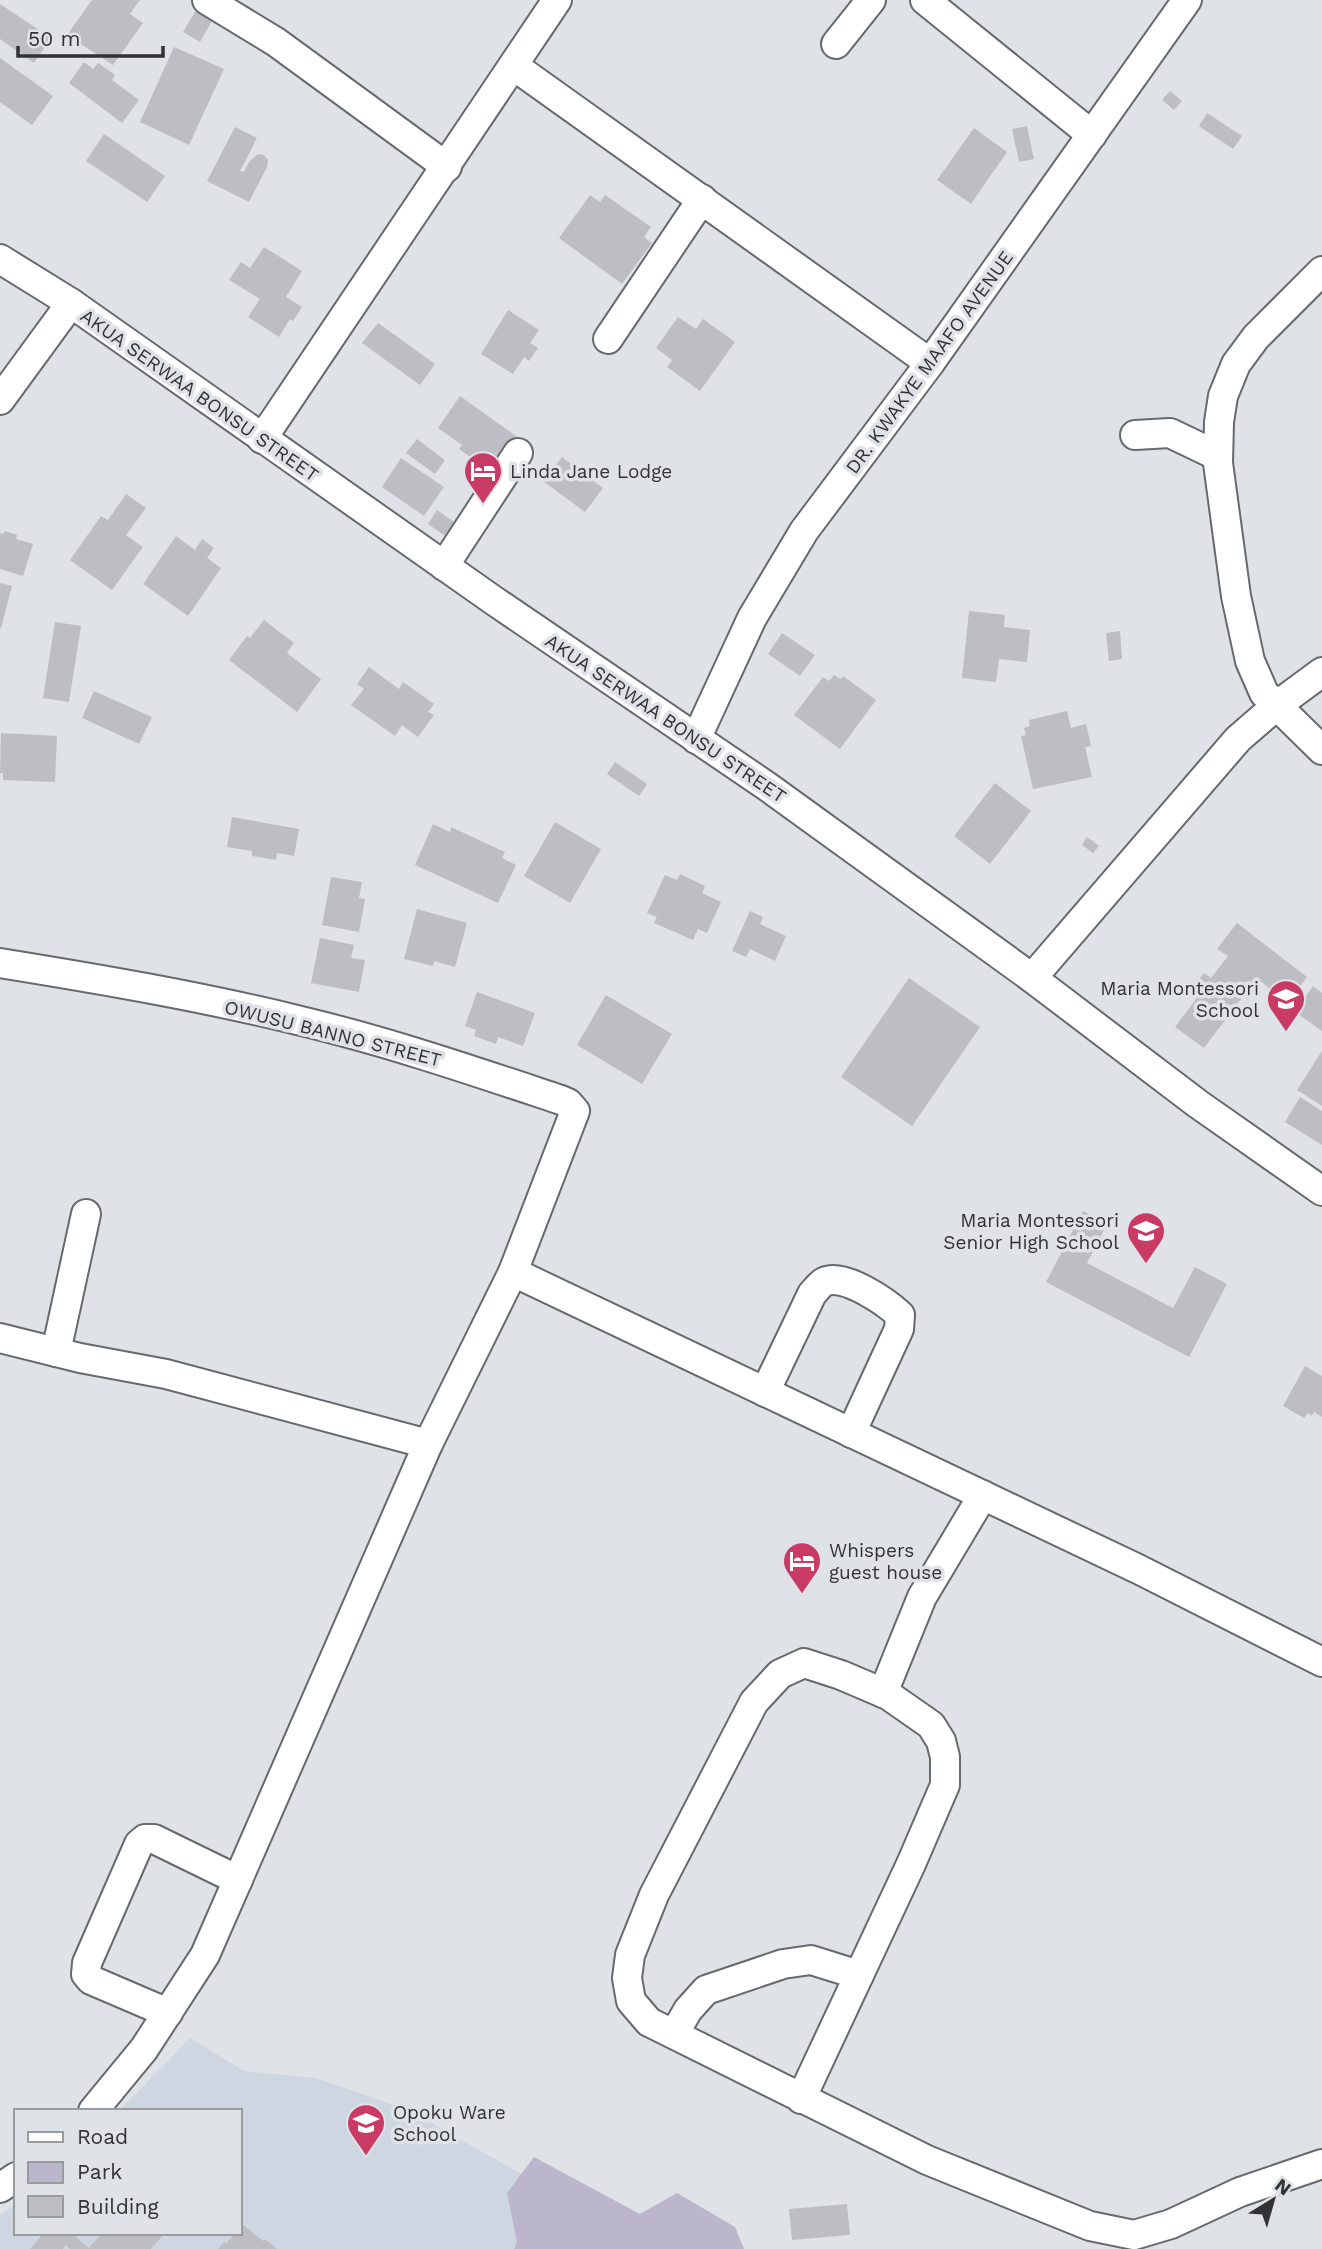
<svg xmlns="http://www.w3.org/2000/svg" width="1322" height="2249" viewBox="0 0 1322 2249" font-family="'Work Sans',sans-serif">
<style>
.built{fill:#ced7e1}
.green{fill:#bcb6cc}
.building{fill:#bdbec3}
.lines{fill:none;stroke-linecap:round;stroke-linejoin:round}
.minor-casing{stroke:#666a6d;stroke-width:32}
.minor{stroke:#fff;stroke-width:28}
.labels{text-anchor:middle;stroke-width:7;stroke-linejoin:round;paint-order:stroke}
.street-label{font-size:19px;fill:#303233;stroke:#dfe2e7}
.poi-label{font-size:19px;fill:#303233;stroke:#dfe2e7;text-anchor:start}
</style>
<rect width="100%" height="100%" fill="#dfe2e7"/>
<polygon class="built" points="190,2038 244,2071 316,2078 411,2111 577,2206 659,2249 0,2249 0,2215 16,2204 16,2233 240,2233 240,2111 119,2111"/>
<polygon class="green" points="534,2157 640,2214 677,2193 735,2227 744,2249 514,2249 517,2242 507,2193"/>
<g class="building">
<polygon points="92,0 140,0 130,14 143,23 113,65 67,35"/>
<polygon points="0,4 51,38 34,63 0,39"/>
<polygon points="198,7 214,17 200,42 183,32"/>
<polygon points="174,47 224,69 189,145 140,122"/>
<polygon points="0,58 53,96 32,125 0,102"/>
<polygon points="84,62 93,69 98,63 115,75 112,80 139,100 122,123 69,83"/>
<polygon points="1170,91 1182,101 1174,110 1162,100"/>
<polygon points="1207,113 1242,136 1233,149 1199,126"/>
<polygon points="1027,126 1034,159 1019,162 1012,129"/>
<polygon points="235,127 257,138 240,171 244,172 249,162 258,154 264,155 268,160 267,167 249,202 207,181"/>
<polygon points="974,128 1007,152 971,204 937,180"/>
<polygon points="104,134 165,176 147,202 86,161"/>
<polygon points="590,195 600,202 605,195 651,227 644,237 652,243 622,284 559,238"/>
<polygon points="264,247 302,271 286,297 302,307 293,321 290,319 279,337 248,317 260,299 229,280 241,262 250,268"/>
<polygon points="508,310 539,330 530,343 538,348 529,361 524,357 513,374 481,354"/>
<polygon points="678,317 696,329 703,319 735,342 700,391 667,367 672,360 656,348"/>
<polygon points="378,323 435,364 420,385 362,343"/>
<polygon points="460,396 516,436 491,472 459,449 462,445 438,428"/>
<polygon points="417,439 445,460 435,474 406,453"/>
<polygon points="562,457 603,488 585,512 543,481"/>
<polygon points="401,458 444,487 424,516 382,487"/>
<polygon points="126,494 146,508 126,535 143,547 112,590 70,560 101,516 108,520"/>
<polygon points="437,510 464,529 454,542 428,524"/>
<polygon points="5,531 17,535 16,539 33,544 23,576 0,569 0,533 3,534"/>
<polygon points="176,536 195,550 202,539 214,548 207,558 221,568 188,616 143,584"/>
<polygon points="0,583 12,586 1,628 0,628"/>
<polygon points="969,611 1005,615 1004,627 1030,630 1027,662 999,659 996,682 962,678"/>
<polygon points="264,620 294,643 287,653 321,679 297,712 229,660 247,636 250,638"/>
<polygon points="55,622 81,626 69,702 43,698"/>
<polygon points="1120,631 1122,659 1109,661 1106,633"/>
<polygon points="782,633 815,655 800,676 768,654"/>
<polygon points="369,667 399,689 403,682 434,704 428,712 434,715 418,737 402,725 395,736 351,705 364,689 357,684"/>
<polygon points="834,675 841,679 843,676 876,700 840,749 794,715 823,677 829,681"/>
<polygon points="94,691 152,717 139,744 82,718"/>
<polygon points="1067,711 1071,728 1086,724 1091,746 1085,747 1092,777 1033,789 1021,736 1026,735 1024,728 1030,726 1029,720"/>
<polygon points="1,733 57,736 55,782 3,780 3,773 0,773"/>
<polygon points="615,762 647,784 639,796 607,774"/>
<polygon points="995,783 1031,811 990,864 954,836"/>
<polygon points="232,817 299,829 294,856 277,853 276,860 252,856 252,851 227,847"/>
<polygon points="555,822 601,849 570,903 524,876"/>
<polygon points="433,824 450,832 451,827 505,852 502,858 516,865 498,903 415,865"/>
<polygon points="1087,837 1099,846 1093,853 1082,845"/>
<polygon points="680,874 705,886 702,893 721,902 707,933 698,929 693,940 654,923 657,917 647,913 665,875 677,880"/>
<polygon points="331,877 362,882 359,898 365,899 359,932 322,925"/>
<polygon points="417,909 467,923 455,967 434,961 433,966 404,959"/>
<polygon points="750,911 763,917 760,924 786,936 775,961 750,949 746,957 732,951"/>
<polygon points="1237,923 1307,977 1287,1003 1257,978 1204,1048 1175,1027 1202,991 1195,985 1204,973 1211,978 1228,956 1217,949"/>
<polygon points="320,938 354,945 351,958 365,960 359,992 311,983"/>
<polygon points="909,978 980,1027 912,1126 841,1077"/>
<polygon points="1313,986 1322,993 1322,1031 1295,1012"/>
<polygon points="477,992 535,1013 523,1046 498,1037 496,1044 474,1036 476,1030 465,1026"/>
<polygon points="606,995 672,1034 642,1084 577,1045"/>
<polygon points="1322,1051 1322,1106 1297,1090"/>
<polygon points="1300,1097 1322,1111 1322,1145 1285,1122"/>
<polygon points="1083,1211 1107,1224 1087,1263 1173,1308 1195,1267 1227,1284 1189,1357 1046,1282"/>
<polygon points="1305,1366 1322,1376 1322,1417 1314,1412 1312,1416 1308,1413 1304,1418 1283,1406"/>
<polygon points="847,2204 850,2235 792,2240 789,2209"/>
<polygon points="242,2224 263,2241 265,2239 277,2249 218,2249 224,2242 226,2244 235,2233 240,2233"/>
<polygon points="44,2233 77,2233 75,2236 89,2248 102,2233 165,2233 151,2249 70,2249 66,2245 63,2249 30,2249"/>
</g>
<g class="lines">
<defs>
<g id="minor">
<polyline points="207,0 276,42 447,167"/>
<polyline points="925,0 1092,135"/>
<polyline points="836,44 871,0"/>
<polyline points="514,66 930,363"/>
<polyline points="0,259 71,303 493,600 768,787 1032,978 1198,1104 1322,1191"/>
<polyline points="1322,271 1256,337 1236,364 1223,396 1219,422 1218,463 1236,596 1250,661 1264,693 1322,750"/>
<polyline points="608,339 702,199"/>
<polyline points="0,400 71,303"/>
<polyline points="1135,435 1170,433 1218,456"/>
<polyline points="262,439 557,0"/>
<polyline points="444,566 518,453"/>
<polyline points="696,739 752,618 804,531 930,363 1187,0"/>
<path d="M0,963C99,979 199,996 297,1020C386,1041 474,1071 561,1100L568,1103L575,1111L513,1272L428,1444L205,1955L144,2049L93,2111"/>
<polyline points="1032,978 1238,739 1276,706 1322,672"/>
<polyline points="513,1272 1138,1569 1322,1662"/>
<polyline points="0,1338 80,1358 166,1374 428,1444"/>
<polyline points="56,1352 86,1214"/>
<path d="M765,1392L812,1294C815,1291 820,1284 824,1282C843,1272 886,1302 900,1315L899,1329L851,1433"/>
<polyline points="883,1693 922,1597 983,1495"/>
<polyline points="168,2013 91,1980 86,1974 87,1963 139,1844 145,1839 154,1839 238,1880"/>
<polyline points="674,2034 688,2010 706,1990 783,1964 811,1960 859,1975"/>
<polyline points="801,2099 911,1864 945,1785 945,1757 941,1741 931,1725 888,1695 841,1675 804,1663 780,1674 754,1702 654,1895 630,1955 627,1978 631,2001 649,2022 927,2160 1090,2226 1134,2235 1171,2224 1240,2192 1322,2164"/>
<polyline points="0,2188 16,2177"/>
</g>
</defs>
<use href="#minor" class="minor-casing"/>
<use href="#minor" class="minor"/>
</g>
<defs>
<symbol id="hotel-pin" viewBox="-11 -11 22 30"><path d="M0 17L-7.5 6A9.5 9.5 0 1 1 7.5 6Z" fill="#c93a65" stroke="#dfe2e7"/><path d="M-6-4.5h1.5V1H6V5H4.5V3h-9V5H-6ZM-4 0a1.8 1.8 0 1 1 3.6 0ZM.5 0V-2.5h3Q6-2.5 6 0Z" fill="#fff"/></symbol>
<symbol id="school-pin" viewBox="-11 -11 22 30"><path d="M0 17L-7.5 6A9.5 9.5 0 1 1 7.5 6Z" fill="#c93a65" stroke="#dfe2e7"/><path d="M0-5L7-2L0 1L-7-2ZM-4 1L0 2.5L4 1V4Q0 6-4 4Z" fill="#fff"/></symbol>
</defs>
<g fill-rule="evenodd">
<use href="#hotel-pin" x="461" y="449" width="44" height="60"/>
<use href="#school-pin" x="1264" y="977" width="44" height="60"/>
<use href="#school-pin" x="1124" y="1209" width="44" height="60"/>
<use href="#hotel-pin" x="780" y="1539" width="44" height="60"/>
<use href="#school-pin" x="344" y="2101" width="44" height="60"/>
</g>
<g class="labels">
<g class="street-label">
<text transform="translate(929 362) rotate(-54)" y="7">DR. KWAKYE MAAFO AVENUE</text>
<text transform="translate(200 395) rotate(35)" y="7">AKUA SERWAA BONSU STREET</text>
<text transform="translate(666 718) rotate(34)" y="7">AKUA SERWAA BONSU STREET</text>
<text transform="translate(333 1033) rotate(14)" y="7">OWUSU BANNO STREET</text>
</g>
<g class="poi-label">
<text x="510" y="478">Linda Jane Lodge</text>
<text x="1259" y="995" text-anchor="end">Maria Montessori<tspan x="1259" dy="22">School</tspan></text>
<text x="1119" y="1227" text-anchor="end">Maria Montessori<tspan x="1119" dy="22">Senior High School</tspan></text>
<text x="829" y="1557">Whispers<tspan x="829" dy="22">guest house</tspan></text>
<text x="393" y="2119">Opoku Ware<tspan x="393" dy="22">School</tspan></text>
</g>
</g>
<rect x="14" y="2109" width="228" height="126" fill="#dfe2e7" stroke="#999c9f" stroke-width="2"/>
<rect x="28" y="2132" width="35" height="10" fill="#ffffff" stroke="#999c9f" stroke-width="2"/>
<text x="77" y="2144" font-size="21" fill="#303233">Road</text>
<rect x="28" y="2162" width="35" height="21" fill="#bcb6cc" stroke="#999c9f" stroke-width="2"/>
<text x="77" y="2179" font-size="21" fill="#303233">Park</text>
<rect x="28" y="2196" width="35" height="21" fill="#bdbec3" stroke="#999c9f" stroke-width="2"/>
<text x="77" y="2214" font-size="21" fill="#303233">Building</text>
<g transform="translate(1273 2200) rotate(37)" stroke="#dfe2e7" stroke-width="5" paint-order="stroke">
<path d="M0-5L12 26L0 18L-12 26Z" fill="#303233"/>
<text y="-10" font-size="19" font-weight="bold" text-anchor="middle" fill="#303233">N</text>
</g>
<path d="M18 46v10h145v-10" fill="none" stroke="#303233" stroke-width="3.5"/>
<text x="28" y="46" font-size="21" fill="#303233" stroke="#dfe2e7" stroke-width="5" paint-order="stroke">50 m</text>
</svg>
